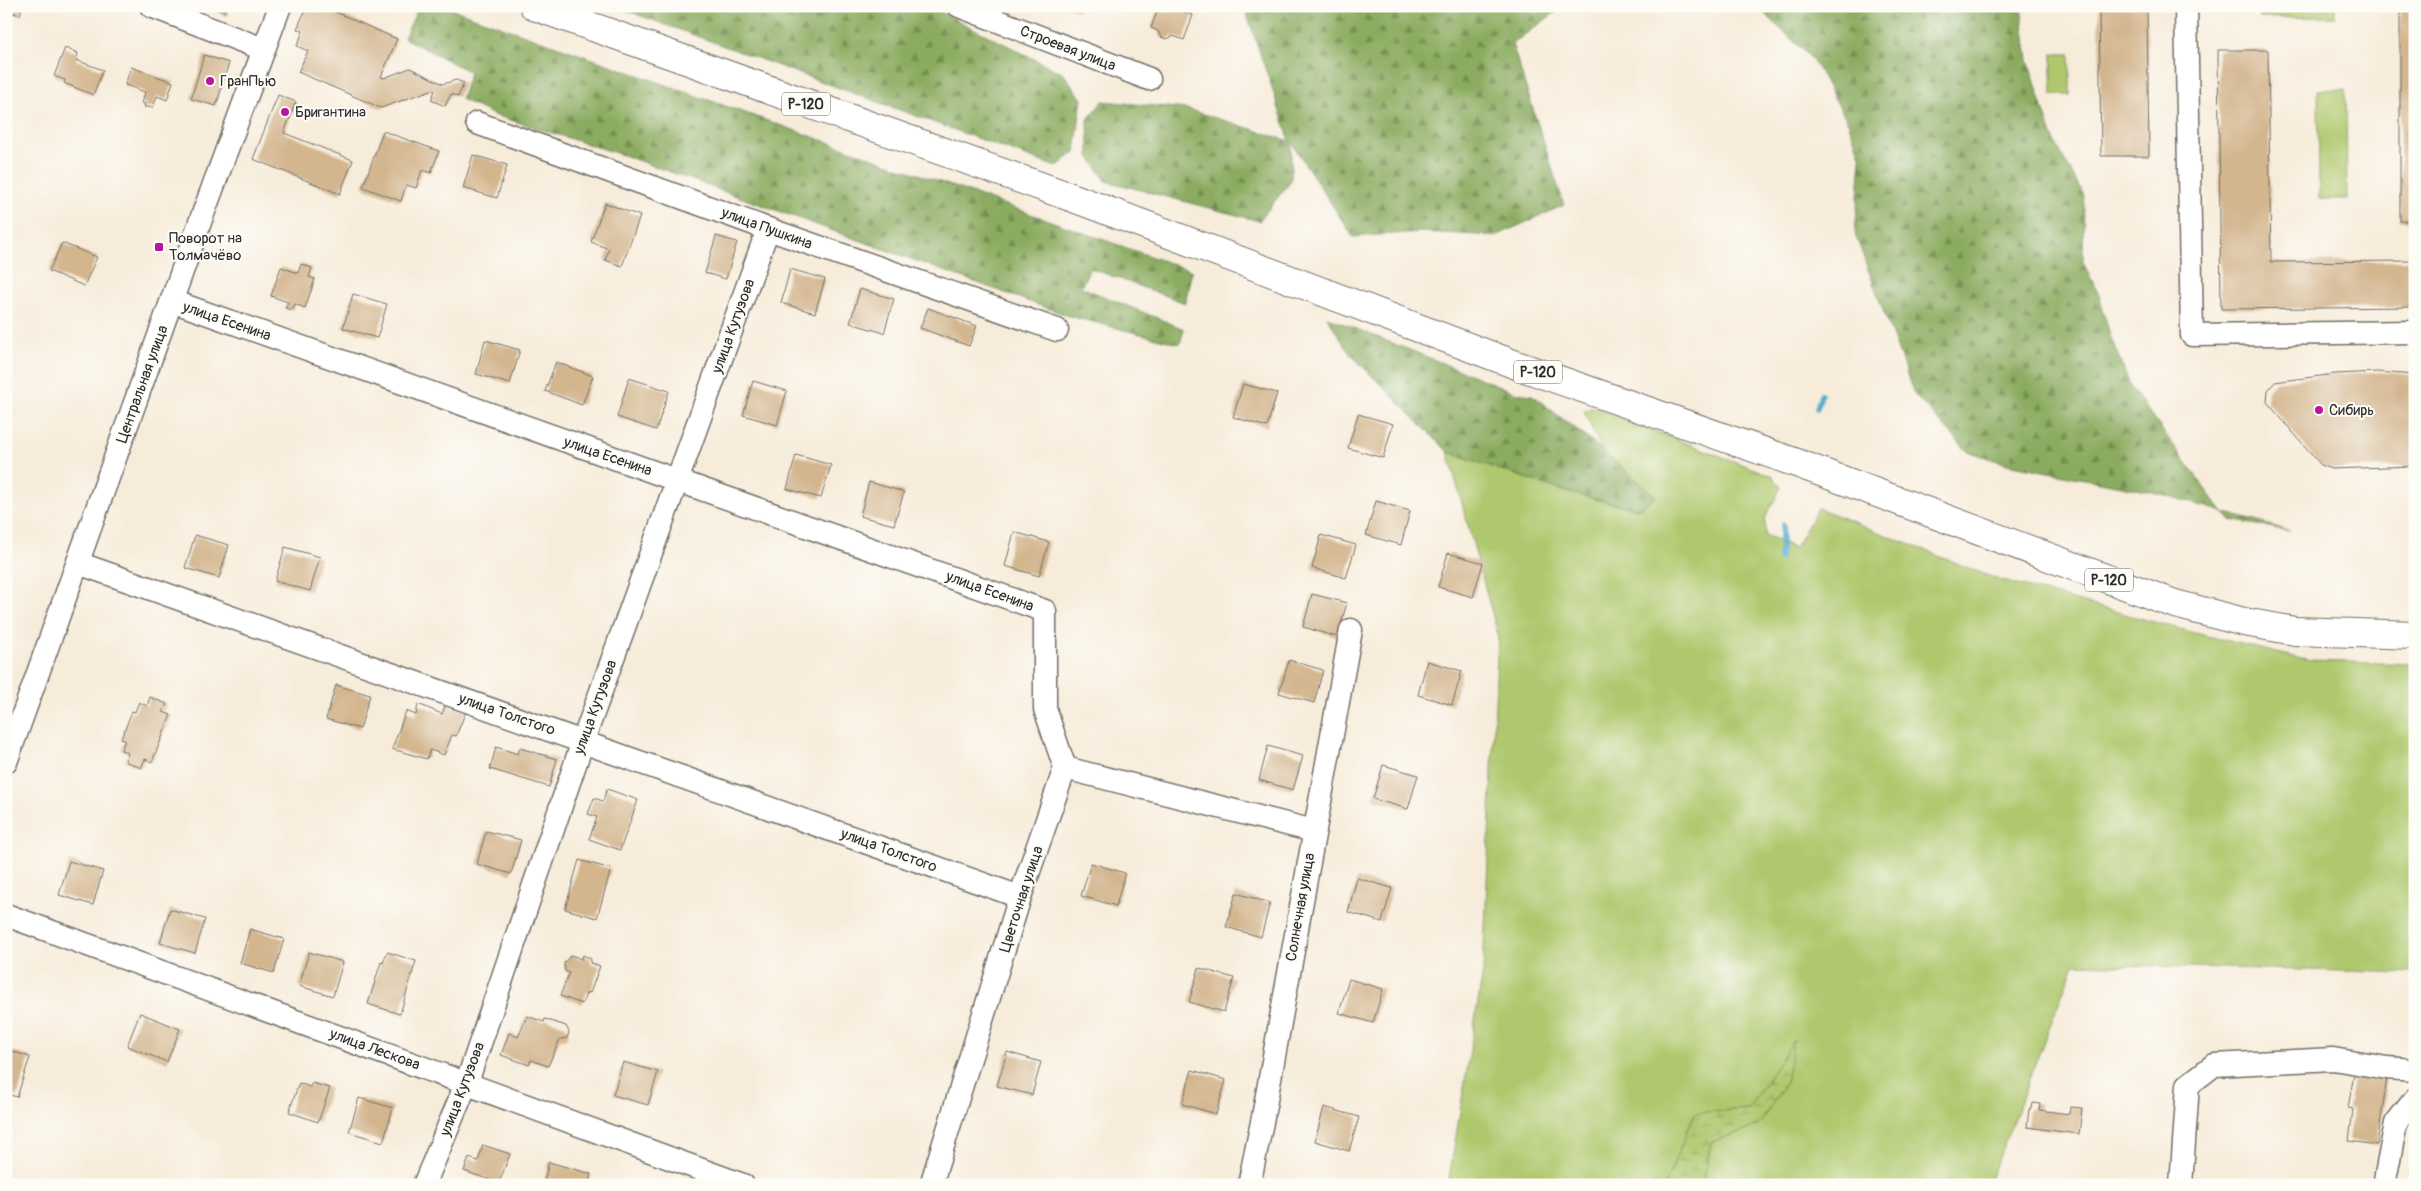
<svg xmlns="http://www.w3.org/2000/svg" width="2421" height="1191" viewBox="0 0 2421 1191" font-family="Pangolin,sans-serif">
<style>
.green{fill:#afc86d;stroke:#6d7a4c}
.forest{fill:url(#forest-firs);stroke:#5b6c46}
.wetland{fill:url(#wetland-marsh);stroke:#6d7a4c}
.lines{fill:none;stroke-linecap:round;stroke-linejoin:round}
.stream{stroke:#52aed0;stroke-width:5.5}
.building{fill:#d3b58e}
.minor-casing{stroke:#726f68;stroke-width:25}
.major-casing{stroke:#726f68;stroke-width:30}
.minor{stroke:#fff;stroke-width:22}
.major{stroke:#fff;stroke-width:28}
.poi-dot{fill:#b5179e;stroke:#fdfcf7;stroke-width:2}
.labels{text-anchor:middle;stroke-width:4;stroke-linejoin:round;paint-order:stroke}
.shield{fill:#fdfcf7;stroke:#6a6a68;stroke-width:1}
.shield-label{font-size:14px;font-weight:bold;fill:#2b2b2b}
.street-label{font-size:15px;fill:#2b2b2b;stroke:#fdfcf7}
.poi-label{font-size:15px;fill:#2b2b2b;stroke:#fdfcf7;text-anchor:start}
</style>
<defs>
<pattern id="forest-firs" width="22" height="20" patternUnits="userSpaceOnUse" patternTransform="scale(1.25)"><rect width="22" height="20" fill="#8bac60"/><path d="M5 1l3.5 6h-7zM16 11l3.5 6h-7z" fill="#728c4f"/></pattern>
<pattern id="wetland-marsh" width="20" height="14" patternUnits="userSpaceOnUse" patternTransform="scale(1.25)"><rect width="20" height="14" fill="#afc86d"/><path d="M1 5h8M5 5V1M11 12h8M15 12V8" fill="none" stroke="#8fa35a"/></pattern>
</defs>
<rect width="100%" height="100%" fill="#fdfcf7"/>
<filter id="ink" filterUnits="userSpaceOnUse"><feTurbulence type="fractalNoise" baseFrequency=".02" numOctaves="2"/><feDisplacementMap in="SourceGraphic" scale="10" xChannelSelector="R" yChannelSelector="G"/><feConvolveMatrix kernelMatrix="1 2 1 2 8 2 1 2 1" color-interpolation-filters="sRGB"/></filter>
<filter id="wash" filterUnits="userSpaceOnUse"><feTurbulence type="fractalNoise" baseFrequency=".0096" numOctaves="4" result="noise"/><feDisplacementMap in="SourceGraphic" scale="20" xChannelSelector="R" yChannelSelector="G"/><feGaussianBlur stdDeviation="1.12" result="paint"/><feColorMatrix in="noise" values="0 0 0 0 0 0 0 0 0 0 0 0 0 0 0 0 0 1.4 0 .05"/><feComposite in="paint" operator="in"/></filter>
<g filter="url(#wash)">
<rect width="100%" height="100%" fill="#f7ecda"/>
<g class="green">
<polygon points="2260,6 2335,6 2335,17 2260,18"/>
<rect x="2052" y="54" width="18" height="41"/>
<polygon points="2346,89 2347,199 2319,199 2318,90"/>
<polygon points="1593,407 1772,476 1781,487 1765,519 1765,535 1795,548 1818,508 1999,580 2191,632 2310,661 2415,664 2415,973 2074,964 1988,1185 1702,1185 1711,1142 1759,1125 1786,1082 1793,1042 1748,1109 1695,1113 1665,1185 1448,1185 1483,971 1498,635 1448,452 1573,494 1637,509 1656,497 1601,449 1584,411"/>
</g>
<g class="forest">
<polygon points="204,6 228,6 226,15"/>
<polygon points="419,6 443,6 1192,271 1185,303 1090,268 1081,287 1184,329 1180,344 1069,316 623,155 494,115 461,99 470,72 404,38"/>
<polygon points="614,6 929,6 1064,74 1082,99 1075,152 1056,167"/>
<polygon points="1244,6 1564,6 1512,44 1564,205 1496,236 1422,232 1353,237 1291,142 1291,181 1259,221 1106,181 1089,156 1088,119 1103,101 1187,109 1290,141"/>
<polygon points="1757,6 2021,6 2028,60 2052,136 2084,196 2083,262 2099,295 2110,335 2131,388 2223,512 2290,531 2230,520 2223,512 2162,494 2007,464 1967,451 1914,394 1855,234 1861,158 1849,124 1813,60"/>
<polygon points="1327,317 1517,393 1532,395 1591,441 1656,497 1637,509 1573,494 1448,452 1350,354"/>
</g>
<polygon class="wetland" points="1794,1040 1786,1082 1759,1125 1711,1142 1702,1185 1665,1185 1695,1113 1748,1109"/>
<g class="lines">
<g class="stream">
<polyline points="1817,408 1821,395"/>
<polyline points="1780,558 1783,525"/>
</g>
</g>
<g id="blocks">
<g class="building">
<polygon points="6,6 22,6 20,15 6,11"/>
<polygon points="307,6 322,6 397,39 381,77 384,78 410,68 443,84 456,80 464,83 458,97 451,94 445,106 431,100 435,91 431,90 381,108 298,72 308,51 297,46 303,31 297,29"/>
<polygon points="1066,6 1080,6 1078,11"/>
<polygon points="1159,6 1167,6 1193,15 1184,40 1173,36 1167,39 1161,37 1158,31 1151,28"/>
<polygon points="2099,6 2147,6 2149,156 2101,156"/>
<rect x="2232" y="6" width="17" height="2"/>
<rect x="2400" y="6" width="15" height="215"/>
<polygon points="65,48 78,53 76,60 103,70 93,95 64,83 65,80 54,76"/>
<polygon points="2218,50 2268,50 2271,262 2415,261 2415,307 2221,309"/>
<polygon points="204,55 229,63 216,106 191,99"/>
<polygon points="131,67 173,82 167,100 157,96 153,107 144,107 145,104 142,103 145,92 125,85"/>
<polygon points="278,95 296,102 284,133 353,160 340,194 253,159"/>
<polygon points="383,131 439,151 431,173 422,170 416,188 406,185 401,201 363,187"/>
<polygon points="473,155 507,165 497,198 463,188"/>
<polygon points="605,203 640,216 622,266 605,260 609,249 591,242"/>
<polygon points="716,236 737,242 726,279 705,273"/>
<polygon points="62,243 97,257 84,286 49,271"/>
<polygon points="301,264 312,268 309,277 315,279 305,308 295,304 292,310 285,308 288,302 271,296 281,267 298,273"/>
<polygon points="790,269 825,279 815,313 781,303"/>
<polygon points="860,289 894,299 884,333 850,323"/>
<polygon points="353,294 387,304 377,338 343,328"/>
<polygon points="928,308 977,326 969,346 920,328"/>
<polygon points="485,340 520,350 510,384 476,374"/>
<polygon points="556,362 593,376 582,405 545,391"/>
<polygon points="2377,372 2415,375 2414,466 2331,469 2321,465 2267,402 2268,390 2275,382 2335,374"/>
<polygon points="629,378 669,391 656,430 617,417"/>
<polygon points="753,381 787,391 777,425 743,415"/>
<polygon points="1243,384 1277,393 1267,427 1233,417"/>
<polygon points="1358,414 1393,424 1383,458 1348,448"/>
<polygon points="796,455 831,465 821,498 787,489"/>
<polygon points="869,482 904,492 894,525 860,516"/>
<polygon points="1376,501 1410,511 1401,545 1366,535"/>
<polygon points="1014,532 1049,542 1039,576 1005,566"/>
<polygon points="195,535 229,545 219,578 185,568"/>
<polygon points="1321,535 1356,545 1346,578 1312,568"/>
<polygon points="285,547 320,557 310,591 275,581"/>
<polygon points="1448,553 1483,563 1473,597 1438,587"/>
<polygon points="1312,594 1347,603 1337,637 1303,627"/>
<polygon points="1289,660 1323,670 1314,703 1279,693"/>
<polygon points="1427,661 1462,671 1452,705 1418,695"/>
<polygon points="336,685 370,695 360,729 326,719"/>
<polygon points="150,697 167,704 163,712 171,715 152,762 145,759 141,768 125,761 128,753 121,750 125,740 121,739 132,711 135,712 139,702 147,706"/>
<polygon points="418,704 442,714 446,704 466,711 456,736 452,735 444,755 430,750 427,759 392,749 406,711 416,715"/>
<polygon points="1268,746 1303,756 1293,790 1259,780"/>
<polygon points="496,747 518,754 520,748 557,759 549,787 490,769"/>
<polygon points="1383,765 1418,775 1408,809 1373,799"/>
<polygon points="607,789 638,800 620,850 589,839 597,817 588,814 594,798 603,801"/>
<polygon points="486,831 521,840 511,874 477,864"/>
<polygon points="579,860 611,869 597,918 565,909"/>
<polygon points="69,861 103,871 93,905 59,895"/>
<polygon points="1091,863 1125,873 1116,906 1081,896"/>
<polygon points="1357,878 1392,888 1382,922 1348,912"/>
<polygon points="1236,893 1270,903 1261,937 1226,927"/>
<polygon points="170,909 205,919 195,953 160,943"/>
<polygon points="250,929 284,939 274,973 240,963"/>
<polygon points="309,952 343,962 333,996 299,986"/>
<polygon points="387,952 416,961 400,1014 368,1004 381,962 383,963"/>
<polygon points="571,955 581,959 583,955 591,959 590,963 600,966 590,993 587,992 582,1004 560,996 569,973 565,971 564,963"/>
<polygon points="1199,968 1234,978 1224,1012 1189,1002"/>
<polygon points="1349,979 1383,989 1373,1023 1339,1013"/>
<polygon points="140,1013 180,1029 167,1062 127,1046"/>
<polygon points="527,1016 544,1022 545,1019 566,1026 569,1032 567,1038 560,1039 548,1066 531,1060 529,1065 501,1055 509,1033 518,1037"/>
<polygon points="6,1049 30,1057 17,1097 6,1094"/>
<polygon points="1007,1052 1041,1062 1032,1095 997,1086"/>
<polygon points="623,1062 658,1072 648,1105 613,1095"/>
<polygon points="1192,1070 1226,1080 1216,1114 1182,1104"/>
<polygon points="2354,1073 2387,1078 2377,1145 2349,1141 2353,1109 2348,1108"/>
<polygon points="299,1083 310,1087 312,1083 330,1088 318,1122 289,1112"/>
<polygon points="359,1098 393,1108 383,1142 349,1132"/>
<polygon points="2033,1103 2040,1104 2039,1110 2069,1114 2070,1107 2082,1108 2079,1134 2027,1127 2029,1109 2032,1109"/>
<polygon points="1324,1107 1359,1117 1349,1151 1315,1141"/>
<polygon points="483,1145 510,1154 499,1183 464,1171 469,1158 478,1161"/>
<polygon points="2415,1155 2415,1172 2410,1171"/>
<polygon points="549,1162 591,1174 588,1185 543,1185"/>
</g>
</g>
</g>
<g filter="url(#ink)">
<use href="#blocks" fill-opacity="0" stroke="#726f68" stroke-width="1"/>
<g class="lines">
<defs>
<g id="minor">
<polyline points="151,6 263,49"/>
<polyline points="959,6 1149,79"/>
<polyline points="2186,6 2192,335 2415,332"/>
<polyline points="477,123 768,229 1057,330"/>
<polyline points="172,301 1045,611 1045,709 1065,768 1020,897 931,1185"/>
<polyline points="78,563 1020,897"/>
<polyline points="6,762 193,241 280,6"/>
<polyline points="1065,768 1314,831"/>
<polyline points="6,915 743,1185"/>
<polyline points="424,1185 467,1082 583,741 768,229"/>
<polyline points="1249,1185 1263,1117 1351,630"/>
<polyline points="2181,1185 2188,1085 2214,1065 2333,1059 2387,1068 2415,1070"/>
<polyline points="2384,1185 2396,1123 2415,1099"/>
</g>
<polyline id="major" points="534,6 1079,200 1519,366 1794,462 2175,604 2244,622 2295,631 2415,635"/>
</defs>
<use href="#minor" class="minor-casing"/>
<use href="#major" class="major-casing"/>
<use href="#minor" class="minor"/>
<use href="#major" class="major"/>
</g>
</g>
<g class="poi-dot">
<circle cx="210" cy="81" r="5"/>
<circle cx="285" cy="112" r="5"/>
<rect x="154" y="242" width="10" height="10" rx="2.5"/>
<circle cx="2319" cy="410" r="5"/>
</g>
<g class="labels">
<g class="shield">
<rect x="782" y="92.5" width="48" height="23" rx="4"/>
<rect x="1514" y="360.5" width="48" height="23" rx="4"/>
<rect x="2085" y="568.5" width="48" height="23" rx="4"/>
</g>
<g class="shield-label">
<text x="806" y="109">Р-120</text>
<text x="1538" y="377">Р-120</text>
<text x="2109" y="585">Р-120</text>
</g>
<g class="street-label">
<text transform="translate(1068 48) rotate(21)" y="5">Строевая улица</text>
<text transform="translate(767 228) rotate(20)" y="5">улица Пушкина</text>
<text transform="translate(227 321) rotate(19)" y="5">улица Есенина</text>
<text transform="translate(733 326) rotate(-70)" y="5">улица Кутузова</text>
<text transform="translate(142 384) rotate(-70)" y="5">Центральная улица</text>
<text transform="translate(608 456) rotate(19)" y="5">улица Есенина</text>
<text transform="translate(990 591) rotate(20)" y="5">улица Есенина</text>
<text transform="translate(595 707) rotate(-70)" y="5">улица Кутузова</text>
<text transform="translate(507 714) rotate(19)" y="5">улица Толстого</text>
<text transform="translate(889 850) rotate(20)" y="5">улица Толстого</text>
<text transform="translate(1021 899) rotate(-72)" y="5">Цветочная улица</text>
<text transform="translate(1300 907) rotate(-80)" y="5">Солнечная улица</text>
<text transform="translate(375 1049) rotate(20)" y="5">улица Лескова</text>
<text transform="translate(462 1089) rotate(-69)" y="5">улица Кутузова</text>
</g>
<g class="poi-label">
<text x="220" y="86">ГранПью</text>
<text x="295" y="117">Бригантина</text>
<text x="169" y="243">Поворот на<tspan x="169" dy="17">Толмачёво</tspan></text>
<text x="2329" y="415">Сибирь</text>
</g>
</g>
<rect width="2421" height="1191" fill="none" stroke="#fdfcf7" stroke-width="25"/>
</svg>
